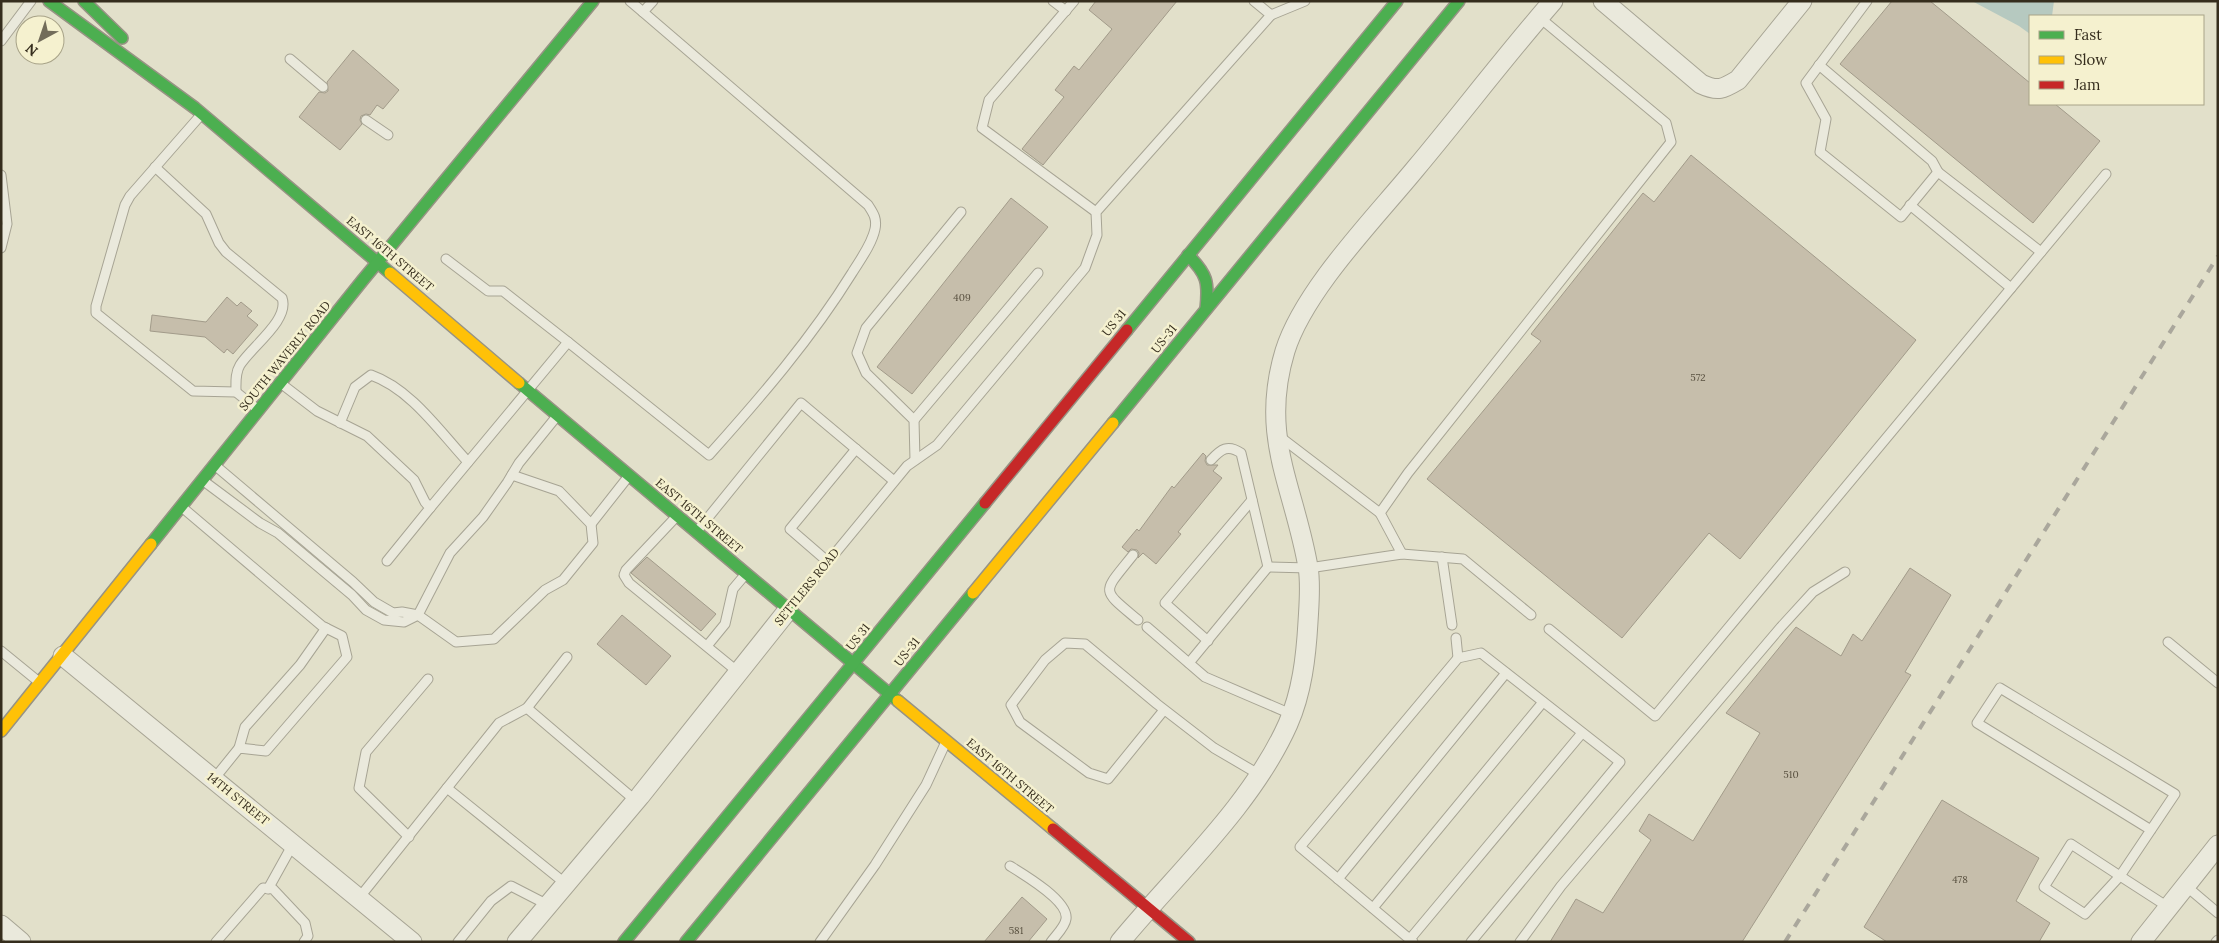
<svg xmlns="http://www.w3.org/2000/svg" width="2219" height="943" viewBox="0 0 2219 943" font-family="Lora,serif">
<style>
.water{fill:#b6c9c0}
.building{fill:#c6beab;stroke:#a29b8a}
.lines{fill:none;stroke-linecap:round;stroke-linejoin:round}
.lane-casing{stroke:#a7a494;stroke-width:11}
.street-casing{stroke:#a7a494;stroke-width:21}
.fast-casing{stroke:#979384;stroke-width:14}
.slow-casing{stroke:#979384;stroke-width:14}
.jam-casing{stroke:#979384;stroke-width:14}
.lane{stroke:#eae9dc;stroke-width:9}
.street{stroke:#eae9dc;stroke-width:19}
.fast{stroke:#4caf50;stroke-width:11}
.slow{stroke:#ffc107;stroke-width:11}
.jam{stroke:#c62828;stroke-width:11}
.rail{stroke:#aaa79c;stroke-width:4;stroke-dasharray:9 9;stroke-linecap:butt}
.labels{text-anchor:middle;stroke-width:5;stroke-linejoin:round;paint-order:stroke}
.number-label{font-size:10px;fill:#595140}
.street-label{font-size:12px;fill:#352d1d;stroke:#f5f1cf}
</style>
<rect width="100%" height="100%" fill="#e2e0ca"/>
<polygon class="water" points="1972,1 2054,1 2052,16 2030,16 2030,34 2019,26"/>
<g class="building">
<polygon points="1096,1 1177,1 1043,165 1022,149 1064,97 1055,90 1074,66 1079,70 1112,29 1089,10"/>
<polygon points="1892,1 1930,1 2030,83 2030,104 2055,104 2100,141 2033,223 1840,64"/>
<polygon points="353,50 399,90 383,109 377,105 370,115 366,114 361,116 360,120 362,124 340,150 299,117 319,92 325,93 328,91 327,82"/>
<polygon points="1691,155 1916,340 1740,559 1709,533 1622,638 1427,479 1541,341 1531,334 1643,193 1654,202"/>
<polygon points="1011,198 1048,227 912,394 877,367"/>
<polygon points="227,297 237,306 241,302 252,311 247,316 258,325 233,354 227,349 224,353 205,337 150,331 152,315 206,322"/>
<polygon points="1203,453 1206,456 1205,461 1207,465 1218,465 1213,471 1222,478 1178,532 1181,534 1156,564 1143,553 1138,558 1139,553 1137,550 1131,549 1128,552 1122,547 1137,529 1139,531 1172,486 1174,488"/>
<polygon points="647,557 716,614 701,631 631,573"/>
<polygon points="1910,568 1951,595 1905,672 1911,675 1742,942 1550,942 1576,899 1603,913 1651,840 1639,831 1649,814 1693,841 1760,733 1726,713 1796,627 1841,656 1853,634 1862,641"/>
<polygon points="622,615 671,656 646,685 597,644"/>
<polygon points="1942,800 2039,858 2016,901 2050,923 2039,942 1887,942 1864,927"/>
<polygon points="1022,897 1047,919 1028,942 984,942"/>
</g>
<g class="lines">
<defs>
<g id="lane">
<polyline points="630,1 643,12"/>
<polyline points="1053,1 1066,11"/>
<polyline points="1074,1 989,100 982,128 1096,212"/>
<polyline points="1867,1 1806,83 1826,119 1820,152 1901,217 1938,172 2041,252"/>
<polyline points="1271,15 1305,1"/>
<polyline points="1,41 31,1"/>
<polyline points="290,59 323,87"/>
<polyline points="1819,65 1932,161 1938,172"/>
<polyline points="200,116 130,196 125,205 96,306 96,313 193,391 236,392 256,408"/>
<polyline points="366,120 388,135"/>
<path d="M155,167L206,214L219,243L226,252L282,298C290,320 251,347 240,365C235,373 236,383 236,392"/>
<polyline points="1,175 7,224 1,248"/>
<polyline points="1910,205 2011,288"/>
<polyline points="446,259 488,291 503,291 568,342"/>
<polyline points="283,385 317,411 367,436 414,480 425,502 430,508 387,561"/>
<polyline points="914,420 1038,273"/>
<path d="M340,423L355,387L371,375C411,389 440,432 468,462"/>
<polyline points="1279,436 1380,513"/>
<polyline points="915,460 914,420 866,373 857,353 866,328 961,212"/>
<path d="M1211,460C1221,449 1228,444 1241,453L1268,567"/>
<polyline points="217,467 353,582 374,602 393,613 402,612 418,615 456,642 494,639 545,590 563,580 593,543 591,524 559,491 512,475"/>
<polyline points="205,482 260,523 278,533 352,595 366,610 384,620 404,622 418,615 450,553 483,517 507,483 519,463 557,416"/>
<polyline points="183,508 322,626 342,636 347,657 266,751 239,748 214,779"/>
<path d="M430,508L568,342L709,455C761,397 811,339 852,273C860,260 872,244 875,229C877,219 874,214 868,205L643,12L653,1"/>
<polyline points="675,518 626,570 624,575 629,583 738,672"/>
<polyline points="591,524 628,477"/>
<polyline points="698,530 801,403 894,481"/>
<polyline points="1402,554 1463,559 1531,615"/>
<path d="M1133,555C1102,594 1100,588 1138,620"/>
<polyline points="1442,557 1452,625"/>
<polyline points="827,561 790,529 856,449"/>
<polyline points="1268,567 1309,568 1402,554 1380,513 1408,473 1671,142 1666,123 1539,17"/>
<polyline points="790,608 907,466 937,445 1085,268 1097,235 1096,212 1271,15 1254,1"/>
<polyline points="1147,627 1205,677 1291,714"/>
<polyline points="1549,629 1655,716 2106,174"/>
<polyline points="1456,638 1458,658"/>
<polyline points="1208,641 1165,603 1252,500"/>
<polyline points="2168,642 2218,683"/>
<polyline points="707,646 725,624 733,589 744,576"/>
<polyline points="1,651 39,682"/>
<polyline points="1189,663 1268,567"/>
<polyline points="527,708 636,801"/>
<polyline points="1164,710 1108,779 1089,773 1020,722 1011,705 1045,660 1065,643 1085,644 1157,704 1214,748 1260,775"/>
<polyline points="239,748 245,727 300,665 326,628"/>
<polyline points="447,788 566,884"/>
<polyline points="2151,830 1977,723 2000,688 2175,794 2120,876 2168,907"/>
<polyline points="409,837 359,788 366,752 428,679"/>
<polygon points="2071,844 2120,876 2085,914 2044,887"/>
<path d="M1010,866C1023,874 1069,901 1066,919C1065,927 1056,935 1051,942"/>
<polyline points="1338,879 1506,673"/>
<polyline points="2186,886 2218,913"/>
<polyline points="268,889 293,844"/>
<polyline points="359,898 499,723 527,708 567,657"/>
<polyline points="1373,908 1543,702"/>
<polyline points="1410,939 1582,733"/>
<polyline points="216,942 263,888 273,889 305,923 308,936 304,942"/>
<polyline points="458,942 491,901 511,886 548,905"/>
<polyline points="820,942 875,865 926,785 945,744"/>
<polyline points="1413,942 1300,847 1458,658 1481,653 1620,762 1471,942"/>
<polyline points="1520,942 1561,886 1781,627 1813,592 1845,572"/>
<polyline points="2216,942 2218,940"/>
</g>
<g id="street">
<path d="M1603,1L1701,84C1718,92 1723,89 1738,80L1802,1"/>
<polyline points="63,656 412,942"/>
<polyline points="1,925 21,942"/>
<polyline points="517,942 640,796 788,610"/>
<path d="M1120,942C1176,874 1252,805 1288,724C1302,692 1306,657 1308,622C1309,604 1311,584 1308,567C1294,486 1259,437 1285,351C1304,290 1375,218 1416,168C1462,113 1506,55 1553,1"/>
<polyline points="2141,942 2218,845"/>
</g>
<g id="fast">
<polyline points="49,1 195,108 390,273"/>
<polyline points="84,1 122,38"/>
<path d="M1188,255C1207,274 1209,282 1206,309"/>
<polyline points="1127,330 1397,1"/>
<polyline points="519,383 898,701"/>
<polyline points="1113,423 1459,1"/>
<polyline points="151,544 362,281 593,1"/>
<polyline points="624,942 985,503"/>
<polyline points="686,942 973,593"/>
</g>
<g id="slow">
<polyline points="390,273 519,383"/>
<polyline points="973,593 1113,423"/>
<polyline points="898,701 1053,829"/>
<polyline points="1,731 151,544"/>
</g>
<g id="jam">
<polyline points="985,503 1127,330"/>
<polyline points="1053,829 1189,942"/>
</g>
</defs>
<use href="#lane" class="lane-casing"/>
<use href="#street" class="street-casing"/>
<use href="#fast" class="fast-casing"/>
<use href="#slow" class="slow-casing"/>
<use href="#jam" class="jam-casing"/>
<use href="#lane" class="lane"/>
<use href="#street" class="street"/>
<use href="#fast" class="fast"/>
<use href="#slow" class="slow"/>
<use href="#jam" class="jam"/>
<polyline class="rail" points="1785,942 2218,256"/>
</g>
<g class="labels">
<g class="number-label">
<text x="962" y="301">409</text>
<text x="1698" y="381">572</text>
<text x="1791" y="778">510</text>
<text x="1960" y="883">478</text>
<text x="1016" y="934">581</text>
</g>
<g class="street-label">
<text transform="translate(390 254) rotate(40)" y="4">EAST 16TH STREET</text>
<text transform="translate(1114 323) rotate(-51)" y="4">US 31</text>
<text transform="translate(1164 339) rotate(-51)" y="4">US-31</text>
<text transform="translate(285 356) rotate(-51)" y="4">SOUTH WAVERLY ROAD</text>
<text transform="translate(699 516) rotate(40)" y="4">EAST 16TH STREET</text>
<text transform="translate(807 587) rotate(-51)" y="4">SETTLERS ROAD</text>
<text transform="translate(858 637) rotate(-51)" y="4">US 31</text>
<text transform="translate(907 652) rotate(-51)" y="4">US-31</text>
<text transform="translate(1010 776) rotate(40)" y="4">EAST 16TH STREET</text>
<text transform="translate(238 799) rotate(39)" y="4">14TH STREET</text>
</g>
</g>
<rect width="2219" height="943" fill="none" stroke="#352d1d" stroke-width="5"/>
<rect x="2029" y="15" width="175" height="90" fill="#f5f1cf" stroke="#a8a388"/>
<rect x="2039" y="31" width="25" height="8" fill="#4caf50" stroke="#a8a388"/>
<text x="2074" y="40" font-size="15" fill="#352d1d">Fast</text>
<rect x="2039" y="56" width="25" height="8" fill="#ffc107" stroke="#a8a388"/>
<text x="2074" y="65" font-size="15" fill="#352d1d">Slow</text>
<rect x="2039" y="81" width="25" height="8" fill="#c62828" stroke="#a8a388"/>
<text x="2074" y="90" font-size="15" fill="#352d1d">Jam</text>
<g transform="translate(40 40) rotate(220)"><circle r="24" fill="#f5f1cf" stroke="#a8a388"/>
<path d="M0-4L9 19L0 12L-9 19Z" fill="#726c5a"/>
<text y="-8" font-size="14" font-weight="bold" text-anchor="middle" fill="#352d1d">N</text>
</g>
</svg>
